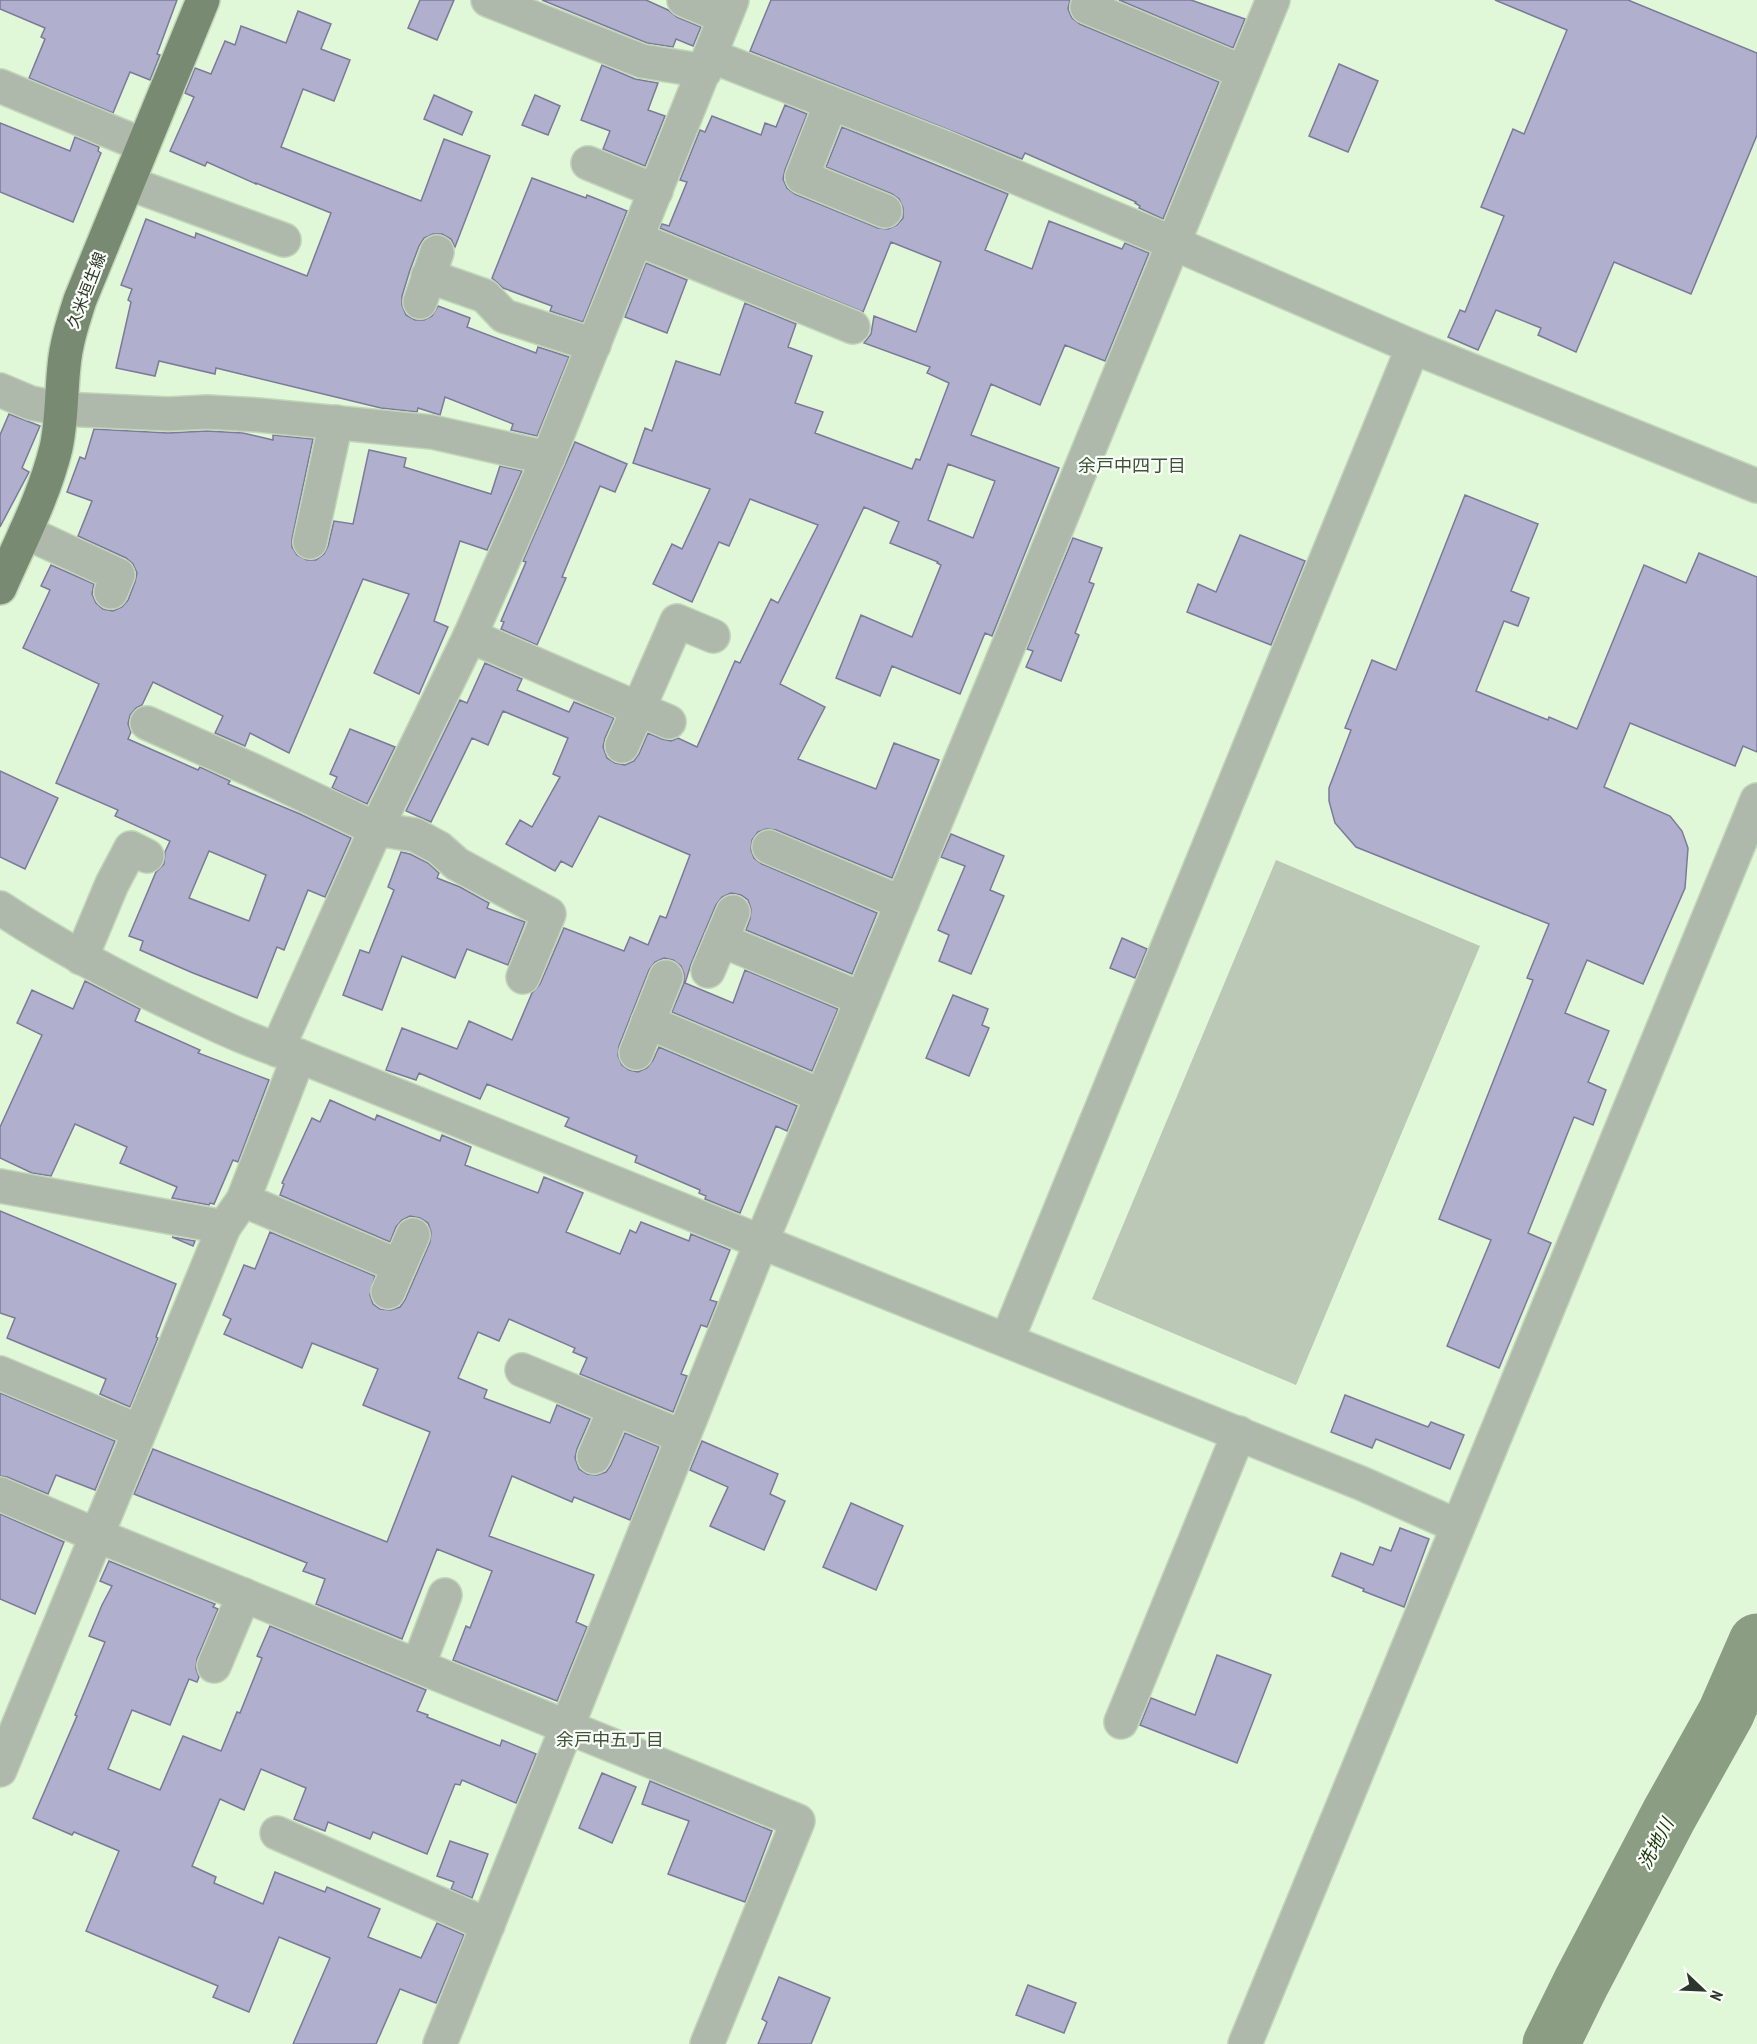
<svg xmlns="http://www.w3.org/2000/svg" width="1757" height="2044" viewBox="0 0 1757 2044" font-family="'PT Sans Narrow','Noto Sans JP',sans-serif">
<style>
.green{fill:#bbc8b6}
.lines{fill:none;stroke-linecap:round;stroke-linejoin:round}
.river{stroke:#8b9e84;stroke-width:57}
.building{fill:#b0b0ce;stroke:#7b7a99;stroke-width:1.5;fill-rule:evenodd}
.minor-casing{stroke:#c1d5b9;stroke-width:36}
.major-casing{stroke:#c1d5b9;stroke-width:36}
.minor{stroke:#afb9ab;stroke-width:33}
.major{stroke:#798a72;stroke-width:33}
.labels{text-anchor:middle;stroke-width:4.5;stroke-linejoin:round;paint-order:stroke}
.street-label{font-size:16px;fill:#2d362a;stroke:#fafef8}
.neighbourhood-label{font-size:18px;fill:#3f5137;stroke:#fafef8}
.water-label{font-size:18px;font-style:italic;fill:#1b360d;stroke:#fafef8}
</style>
<rect width="100%" height="100%" fill="#e1f8d8"/>
<polygon class="green" points="1276,860 1480,946 1296,1385 1092,1299"/>
<g class="lines">
<polyline class="river" points="1551,2044 1581,1983 1669,1815 1726,1713 1757,1642"/>
</g>
<g class="building">
<polygon points="0,0 177,0 157,54 160,55 150,80 130,72 113,113 29,78 45,39 41,37 45,28 0,9"/>
<polygon points="420,0 454,0 437,40 408,28"/>
<polygon points="542,0 646,0 668,10 677,17 701,27 693,46 676,39 673,47 647,43"/>
<polygon points="771,0 1070,0 1068,9 1072,18 1080,24 1219,82 1163,219 1139,208 1140,206 1135,203 1136,202 1025,153 1022,159 750,51"/>
<polygon points="1119,0 1191,0 1245,19 1233,48"/>
<polygon points="1495,0 1628,0 1757,53 1757,135 1691,294 1614,262 1576,352 1538,335 1541,328 1496,310 1478,350 1448,337 1460,310 1465,312 1504,216 1481,207 1513,129 1524,134 1567,30"/>
<polygon points="298,11 331,24 321,49 350,60 334,101 303,89 281,147 421,201 444,139 490,156 455,247 451,239 442,234 433,234 424,238 419,246 410,270 402,296 402,305 406,315 415,320 424,320 432,316 438,306 470,318 467,327 536,353 538,347 569,357 537,436 511,430 513,424 445,397 440,415 418,408 417,412 381,408 216,368 215,374 159,361 155,376 116,368 131,302 128,300 132,289 121,285 146,219 195,238 196,233 307,276 331,213 256,183 256,184 207,162 205,166 170,151 194,97 185,93 195,68 211,74 225,41 235,45 241,26 286,43"/>
<polygon points="1339,64 1378,81 1348,152 1309,136"/>
<polygon points="602,65 635,79 658,83 648,110 665,116 645,166 603,149 610,131 581,120"/>
<polygon points="434,95 472,112 462,135 424,119"/>
<polygon points="535,95 560,106 548,135 522,125"/>
<path d="M785,105L807,114L785,170L783,179L787,188L795,194L878,228L888,229L897,225L903,218V208L899,199L892,194L826,167L842,127L1008,194L985,250L1032,269L1049,221L1122,249L1125,243L1149,253L1105,361L1065,345L1040,405L991,384L971,435L1059,468L992,636L985,633L960,694L892,666L880,696L836,678L861,615L912,637L941,565L937,563L938,562L890,543L899,522L864,507L780,684L825,707L798,759L876,789L894,743L939,760L892,878L776,830L766,829L758,832L752,840L751,850L754,858L762,864L877,913L852,974L746,930L750,919L751,909L748,900L741,895L731,893L722,897L716,905L691,964L685,983L733,1003L745,970L838,1009L812,1071L672,1012L684,983V974L681,966L673,960L664,958L655,962L649,970L619,1046L618,1056L622,1065L629,1070L638,1072L647,1068L653,1060L659,1047L797,1106L787,1131L776,1126L740,1213L705,1199L706,1196L699,1193L700,1190L635,1162L637,1156L565,1126L569,1118L487,1084L480,1099L419,1073L416,1080L386,1070L402,1028L457,1049L469,1021L512,1040L532,993L540,984L564,928L624,951L630,937L648,945L660,916L666,918L690,855L599,816L572,867L561,861L555,871L506,844L520,820L532,827L560,777L553,774L568,738L503,711L488,745L472,738L431,822L406,811L460,700L467,703L485,663L522,679L517,690L569,712L574,702L614,718L605,738L603,747L607,758L615,763L625,765L634,761L639,754L648,733L662,739L671,741L678,738L697,747L735,661L740,663L771,599L778,603L818,525L750,499L729,546L719,542L692,602L653,584L672,544L682,549L710,489L633,463L645,428L652,431L676,361L720,375L745,303L796,324L788,347L812,356L795,403L823,412L815,433L912,469L916,459L920,460L949,383L927,373L930,367L864,343L871,334L874,316L916,332L941,262L891,242L863,312L660,228L662,224L669,226L687,182L680,180L700,130L705,132L712,116L761,135L765,123L776,127ZM948,464L995,481L973,538L928,520Z"/>
<polygon points="0,123 70,151 75,137 99,147 98,151 101,153 73,222 0,192"/>
<polygon points="532,178 586,198 587,195 627,211 583,322 550,311 552,306 503,288 492,278"/>
<polygon points="646,263 687,280 667,333 625,317"/>
<polygon points="9,414 40,426 22,468 29,472 0,527 0,435"/>
<path d="M94,429L168,433L207,431L243,433L273,440V435L313,439L292,539V547L297,555L307,560H316L324,554L328,546L334,521L353,524L369,450L406,458L404,467L491,494L500,466L522,471L487,550L460,541L434,621L448,627L419,694L374,673L409,594L363,579L289,753L250,733L245,746L215,733L223,716L153,682L142,705L136,708L130,715L128,724L131,732L128,739L198,770L200,767L230,781L228,784L300,814L351,838L325,897L308,890L284,950L277,947L257,998L193,973L140,950L143,941L129,936L156,872L164,864L165,852L170,841L115,816L118,810L56,783L99,684L23,648L50,590L41,586L51,565L94,584L92,594L96,603L103,609L113,611L122,607L128,600L135,582L137,573L133,564L126,558L78,536L92,501L67,492L80,457L85,459ZM209,851L266,875L249,921L189,898Z"/>
<polygon points="575,442 627,464 615,492 600,486 562,577 566,578 537,645 501,629 504,622 501,621 526,562 523,561"/>
<polygon points="1465,495 1538,524 1511,591 1529,598 1518,626 1504,621 1476,691 1548,720 1549,717 1577,729 1644,565 1686,583 1699,553 1757,577 1757,752 1743,746 1735,766 1630,723 1604,787 1670,816 1682,831 1688,848 1685,888 1643,984 1587,960 1565,1013 1609,1031 1588,1082 1606,1090 1593,1125 1574,1117 1528,1233 1551,1243 1499,1368 1447,1346 1491,1240 1439,1219 1533,980 1527,978 1549,924 1356,847 1335,823 1329,801 1329,788 1351,730 1345,728 1372,660 1396,670"/>
<polygon points="1240,535 1305,561 1271,645 1187,612 1198,584 1216,592"/>
<polygon points="1073,538 1102,548 1089,582 1094,584 1075,633 1079,635 1061,681 1026,667 1033,651 1027,649"/>
<polygon points="350,729 395,747 367,804 332,788 337,777 330,774"/>
<polygon points="0,771 58,798 25,869 0,857"/>
<polygon points="951,834 1004,856 990,890 1004,896 971,974 939,961 949,935 938,930 965,866 941,857"/>
<polygon points="401,852 410,854 428,863 439,873 437,878 460,887 489,903 487,908 525,922 508,965 467,949 455,978 402,956 382,1010 343,995 360,950 369,953 394,890 388,887"/>
<polygon points="1122,938 1147,949 1135,978 1110,968"/>
<polygon points="85,981 140,1009 135,1021 200,1050 198,1053 269,1080 238,1162 233,1160 214,1204 210,1203 209,1205 172,1198 177,1187 120,1163 127,1147 75,1124 51,1176 32,1173 0,1158 0,1127 42,1035 17,1023 32,990 73,1009"/>
<polygon points="953,995 988,1009 982,1025 989,1028 969,1076 926,1058"/>
<polygon points="330,1100 375,1120 377,1115 440,1141 442,1135 471,1147 465,1165 538,1193 544,1177 583,1193 566,1232 620,1254 630,1230 636,1233 641,1222 689,1241 691,1234 730,1250 710,1300 717,1302 707,1327 701,1325 681,1374 687,1376 673,1412 580,1374 587,1358 573,1352 575,1348 509,1319 499,1341 478,1332 458,1378 487,1390 484,1398 550,1423 557,1405 590,1419 577,1449 575,1458 579,1469 587,1474 597,1475 606,1472 611,1465 625,1433 659,1447 630,1520 574,1497 572,1502 512,1476 489,1536 594,1575 576,1622 587,1627 557,1701 453,1660 466,1626 470,1628 492,1571 437,1549 402,1639 316,1604 325,1579 303,1571 307,1563 134,1494 153,1449 387,1542 430,1432 363,1405 378,1369 312,1343 302,1368 224,1334 231,1319 223,1315 244,1265 255,1269 270,1232 375,1276 370,1295 373,1304 380,1309 391,1310 400,1307 405,1300 430,1242 431,1232 428,1223 420,1218 410,1216 402,1220 396,1227 390,1242 280,1195 284,1184 282,1183 312,1118 320,1122"/>
<polygon points="0,1211 176,1284 156,1337 158,1338 130,1407 100,1394 106,1379 7,1338 15,1318 0,1313"/>
<polygon points="172,1237 195,1241 193,1246"/>
<polygon points="0,1393 115,1441 95,1490 56,1475 48,1494 7,1477 0,1476"/>
<polygon points="1345,1395 1428,1427 1431,1422 1464,1435 1450,1469 1376,1439 1372,1448 1331,1432"/>
<polygon points="702,1441 778,1474 770,1494 785,1501 764,1550 710,1526 728,1487 690,1470"/>
<polygon points="851,1503 903,1526 876,1590 823,1567"/>
<polygon points="0,1514 64,1542 35,1614 0,1599"/>
<polygon points="1400,1528 1429,1539 1404,1607 1363,1591 1364,1589 1332,1576 1341,1553 1373,1565 1380,1547 1391,1551"/>
<polygon points="109,1561 215,1604 213,1607 218,1609 197,1659 196,1669 199,1677 197,1682 189,1679 170,1725 132,1710 108,1769 160,1790 183,1736 221,1751 237,1712 240,1713 262,1658 257,1656 270,1626 426,1690 417,1711 428,1715 427,1717 500,1746 502,1740 536,1754 516,1803 462,1780 460,1785 455,1784 427,1854 373,1832 370,1839 328,1822 325,1831 294,1819 306,1788 261,1769 244,1810 220,1799 192,1866 216,1877 214,1883 263,1904 275,1872 325,1892 327,1887 380,1909 368,1937 421,1958 437,1923 464,1935 436,2003 400,1989 376,2044 293,2044 330,1958 279,1937 249,2012 213,1997 218,1986 86,1931 119,1851 74,1832 72,1835 33,1818 77,1716 75,1715 105,1642 89,1636 102,1605 112,1586 100,1581"/>
<polygon points="1217,1655 1271,1675 1237,1763 1140,1725 1151,1698 1195,1715"/>
<polygon points="602,1773 636,1787 612,1843 579,1828"/>
<polygon points="650,1781 772,1831 745,1902 668,1874 689,1821 642,1804"/>
<polygon points="450,1841 488,1854 472,1898 451,1889 454,1882 437,1876"/>
<polygon points="779,1977 830,1998 811,2044 758,2044 767,2022 762,2019"/>
<polygon points="1028,1985 1076,2003 1064,2033 1016,2015"/>
</g>
<g class="lines">
<defs>
<g id="minor">
<polyline points="488,0 642,61 705,71"/>
<polyline points="684,0 725,17"/>
<polyline points="1087,7 1243,72"/>
<polyline points="711,56 944,147 1173,243 1413,347 1757,486"/>
<polyline points="0,86 143,145"/>
<polyline points="831,103 802,177 885,211"/>
<polyline points="588,163 656,191"/>
<polyline points="128,183 284,240"/>
<polyline points="637,239 853,327"/>
<polyline points="428,276 485,296 504,316 594,345"/>
<polyline points="420,302 437,252"/>
<polyline points="0,390 31,403 62,409 169,414 207,412 258,415 432,432 548,458"/>
<polyline points="25,532 118,575 111,592"/>
<polyline points="310,542 336,422"/>
<polyline points="470,636 669,722"/>
<polyline points="147,723 254,771 376,829 415,835 439,848 457,864 549,914 523,977"/>
<polyline points="622,746 677,621 713,636"/>
<polyline points="769,847 902,903"/>
<path d="M0,908C60,948 123,981 189,1012C225,1029 261,1046 299,1056L1363,1484L1457,1526"/>
<polyline points="721,940 862,999"/>
<polyline points="81,958 112,884 131,848 147,856"/>
<polyline points="708,971 733,912"/>
<polyline points="648,1022 822,1096"/>
<polyline points="277,1050 376,829 470,636 548,458 732,0"/>
<polyline points="636,1053 666,977"/>
<polyline points="0,1186 224,1227"/>
<polyline points="243,1200 399,1266"/>
<polyline points="388,1292 413,1235"/>
<polyline points="1007,1340 1413,347"/>
<polyline points="522,1370 683,1437"/>
<polyline points="0,1373 139,1431"/>
<polyline points="594,1457 615,1409"/>
<polyline points="0,1494 96,1535 798,1821 707,2044"/>
<polyline points="214,1666 244,1595"/>
<polyline points="418,1666 445,1595"/>
<polyline points="1121,1722 1239,1433"/>
<polyline points="0,1770 224,1227 243,1200 299,1056"/>
<polyline points="277,1833 488,1925"/>
<polyline points="440,2044 762,1240 992,686 1273,0"/>
<polyline points="1245,2044 1757,800"/>
</g>
<path id="major" d="M0,588C20,542 44,497 56,448C62,421 61,394 64,366C66,343 73,322 80,300L203,0"/>
</defs>
<use href="#minor" class="minor-casing"/>
<use href="#major" class="major-casing"/>
<use href="#minor" class="minor"/>
<use href="#major" class="major"/>
</g>
<g class="labels">
<g class="street-label">
<text transform="translate(86 290) rotate(-69)" y="6">久米垣生線</text>
</g>
<g class="neighbourhood-label">
<text x="1132" y="472">余戸中四丁目</text>
<text x="610" y="1746">余戸中五丁目</text>
</g>
<g class="water-label">
<text transform="translate(1656 1844) rotate(-62)" y="6">洗地川</text>
</g>
</g>
<g transform="translate(1703 1990) rotate(113)" stroke="#fafef8" stroke-width="4.5" paint-order="stroke">
<path d="M0-4.5L10 22L0 15L-10 22Z" fill="#2d362a"/>
<text y="-9" font-size="16" font-weight="bold" text-anchor="middle" fill="#2d362a">N</text>
</g>
</svg>
